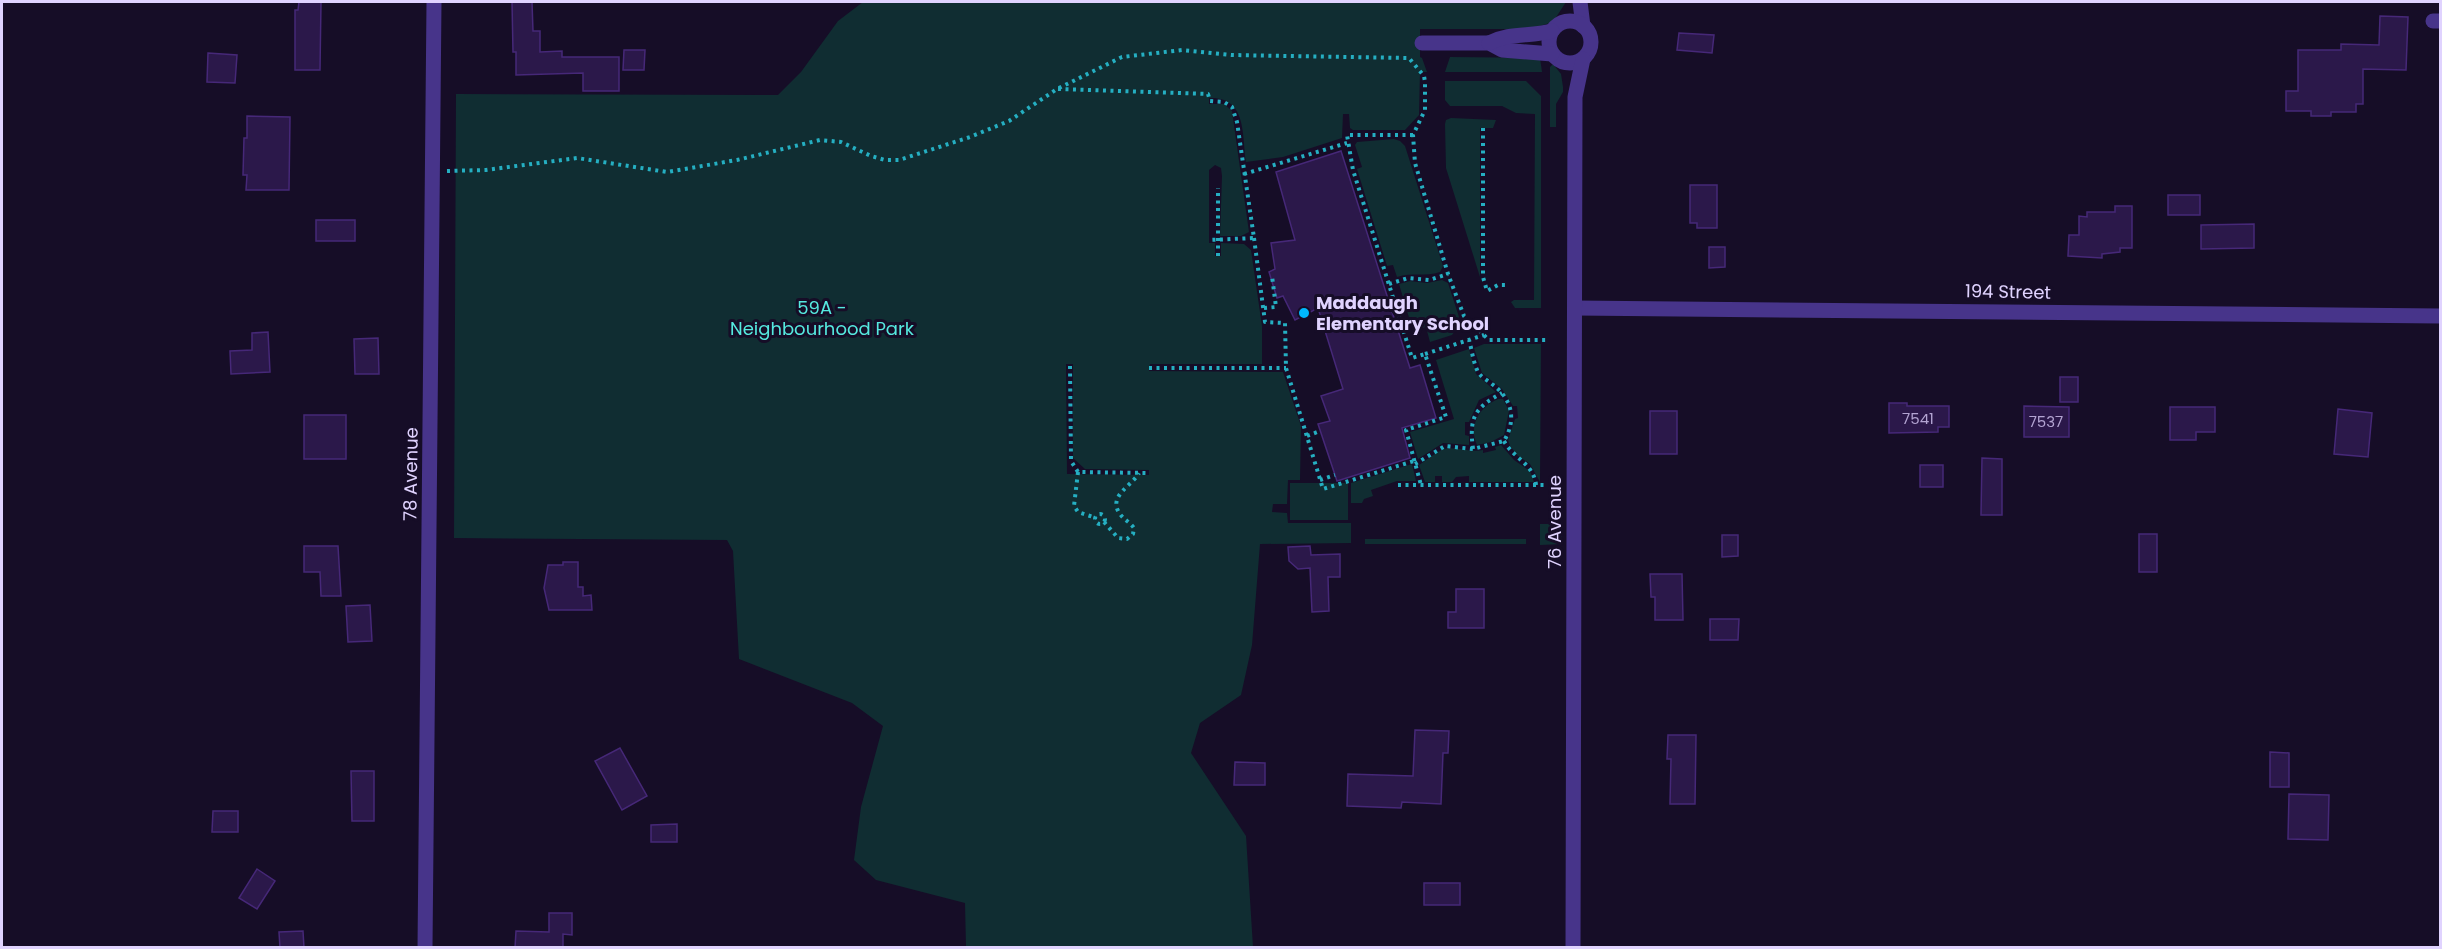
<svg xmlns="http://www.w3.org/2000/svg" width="2442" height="949" viewBox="0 0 2442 949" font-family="Poppins,sans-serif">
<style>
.green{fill:#102d32;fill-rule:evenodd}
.building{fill:#2b184a;stroke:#462878;stroke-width:1.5}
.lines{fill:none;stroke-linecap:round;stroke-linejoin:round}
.path{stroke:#25afc2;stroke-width:4;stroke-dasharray:3 4.5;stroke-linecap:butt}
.minor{stroke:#47348a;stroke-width:15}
.poi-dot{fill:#00b8fe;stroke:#160d27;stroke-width:2}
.labels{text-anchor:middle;stroke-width:6;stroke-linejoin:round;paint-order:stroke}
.number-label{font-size:15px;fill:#b3a4d2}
.street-label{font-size:18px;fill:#e0d3ff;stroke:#160d27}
.poi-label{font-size:18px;font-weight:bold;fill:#e0d3ff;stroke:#160d27;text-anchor:start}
.park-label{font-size:18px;fill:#55e9df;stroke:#160d27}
</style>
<rect width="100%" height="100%" fill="#160d27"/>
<g class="green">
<path d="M863,2H1566L1553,22L1530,29H1420V57L1422,58L1427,72H1420L1419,115L1405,130H1353L1350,128L1349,114H1343L1342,138L1283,157L1246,162C1242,135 1247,96 1209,98V104H1224L1232,111L1249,232L1241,236H1220L1222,176L1221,168L1215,165L1209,170V243H1215V256H1221V243L1244,244L1251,250L1262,326V364H1150L1149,371L1283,372L1301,426L1300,480H1288L1287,504H1273L1272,512L1287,513L1288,523H1351V543L1260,544L1252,645L1241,695L1200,723L1191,753L1246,836L1253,947H966L965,903L876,880L854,860L861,807L883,726L852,703L739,659L733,551L727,540L454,538L456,94L778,95L801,72L838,21ZM1066,364H1073V458L1085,469L1149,470V475L1067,474Z"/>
<polygon points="1450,57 1540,58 1542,72 1445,72"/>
<polygon points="1553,64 1561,74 1563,87 1563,92 1556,104 1556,127 1550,127 1550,67"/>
<polygon points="1445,81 1526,81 1541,96 1541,308 1515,308 1511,302 1514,300 1534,300 1535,114 1516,113 1502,106 1450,106 1445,100"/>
<polygon points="1451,118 1496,120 1493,128 1480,128 1480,277 1446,168 1445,124 1446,120"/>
<path d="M1394,139L1400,141L1405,146L1443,266L1440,272C1425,277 1412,272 1397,277L1393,265L1387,266L1357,169L1362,167L1355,145L1357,142Z"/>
<polygon points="1442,280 1448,283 1459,317 1459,325 1452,335 1430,342 1426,327 1413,331 1399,284 1410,281 1427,283"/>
<polygon points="1484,344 1541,344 1540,482 1530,464 1518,456 1510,446 1508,440 1515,419 1518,418 1517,406 1513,406 1502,389 1482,373 1474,348"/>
<polygon points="1469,349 1476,374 1496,392 1479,400 1469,422 1465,422 1465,435 1469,436 1469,445 1443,443 1418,459 1410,432 1454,419 1436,360"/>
<path d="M1498,399H1503L1509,411L1504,435L1491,442L1477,445C1468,426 1479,407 1498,399Z"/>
<path d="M1501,445L1514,460L1530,471L1534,482H1469V476L1456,477L1452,482H1442V476H1435V482H1425L1419,465C1427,460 1436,452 1444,449C1457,446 1470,453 1483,450V453L1496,450L1495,447Z"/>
<polygon points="1412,464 1416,481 1397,481 1371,490 1373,496 1364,499 1362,503 1351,503 1351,483"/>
<rect x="1290" y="483" width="58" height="37"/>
<polygon points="1540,524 1549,524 1560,530 1563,544 1540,545"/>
<rect x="1365" y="539" width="161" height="5"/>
</g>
<g class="building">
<polygon points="299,2 321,2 320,70 295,70 295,10 298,10"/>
<polygon points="512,2 532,2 533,31 540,31 540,52 562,51 562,57 619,57 619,91 583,91 583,73 516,75 516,52 513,52"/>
<polygon points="2380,16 2408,17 2406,70 2363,69 2363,104 2356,104 2356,112 2331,112 2331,116 2311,116 2311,111 2286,111 2286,91 2298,91 2298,50 2341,50 2341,44 2379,45"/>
<polygon points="1679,33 1714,35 1712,53 1677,50"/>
<polygon points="624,50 645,50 644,70 623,70"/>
<polygon points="208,53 237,55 235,83 207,82"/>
<polygon points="247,116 290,117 289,190 246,190 247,175 243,175 244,138 247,138"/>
<polygon points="1341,151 1410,368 1420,365 1436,418 1402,428 1410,458 1337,481 1318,424 1330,421 1321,396 1343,389 1318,308 1295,320 1283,296 1277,298 1269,272 1275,269 1271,243 1295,240 1276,172"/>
<polygon points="1690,185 1717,185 1717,228 1697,228 1697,223 1690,223"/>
<rect x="2168" y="195" width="32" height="20"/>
<polygon points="2115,206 2132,206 2132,248 2120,248 2120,252 2102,254 2102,258 2068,256 2069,235 2079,235 2079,216 2087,217 2087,212 2115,212"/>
<rect x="316" y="220" width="39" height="21"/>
<polygon points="2254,224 2254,248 2201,249 2201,225"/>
<polygon points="1709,247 1725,247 1725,267 1709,268"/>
<polygon points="268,332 270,372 231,374 230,351 252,350 252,333"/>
<polygon points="378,338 379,374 355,374 354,339"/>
<rect x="2060" y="377" width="18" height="25"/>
<polygon points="1889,403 1907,403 1907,406 1949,406 1949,427 1938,427 1938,432 1889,433"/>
<polygon points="2024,406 2069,407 2069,437 2024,437"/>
<polygon points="2170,407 2215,407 2215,432 2196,432 2196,440 2170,440"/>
<polygon points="2338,409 2372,413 2368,457 2334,454"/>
<rect x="1650" y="411" width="27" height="43"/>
<rect x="304" y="415" width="42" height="44"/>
<polygon points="1982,458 2002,459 2002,515 1981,515"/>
<rect x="1920" y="465" width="23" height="22"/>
<rect x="2139" y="534" width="18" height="38"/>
<polygon points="1722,535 1738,535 1738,556 1722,557"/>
<polygon points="304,546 338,546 341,596 321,596 320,572 304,572"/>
<polygon points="1310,546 1311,555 1340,554 1340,577 1328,577 1329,611 1312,612 1310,568 1298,569 1289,561 1288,547"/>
<polygon points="563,562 578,562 578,587 583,587 583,596 591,595 592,610 549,610 544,588 548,565 563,565"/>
<polygon points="1650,574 1682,574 1683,620 1655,620 1655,597 1651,597"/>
<polygon points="1456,589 1484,589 1484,628 1448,628 1448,612 1456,612"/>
<polygon points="370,605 372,641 348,642 346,606"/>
<polygon points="1710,619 1739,619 1738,640 1710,640"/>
<polygon points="1415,730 1449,731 1448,753 1443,753 1441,804 1402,802 1401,808 1347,806 1348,774 1413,776"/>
<polygon points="1668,735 1696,735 1695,804 1670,804 1671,759 1667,759"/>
<polygon points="620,748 647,796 622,810 595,761"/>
<polygon points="2270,752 2289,753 2289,787 2270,787"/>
<polygon points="1235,762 1265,763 1265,785 1234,785"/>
<polygon points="351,771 374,771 374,821 352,821"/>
<polygon points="2289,794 2329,795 2328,840 2288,839"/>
<polygon points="213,811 238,811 238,832 212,832"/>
<polygon points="677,824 677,842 651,842 651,825"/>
<polygon points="257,869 275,881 257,909 239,898"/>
<rect x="1424" y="883" width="36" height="22"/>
<polygon points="549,913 572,913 572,935 563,934 563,948 515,948 516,931 549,932"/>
<polygon points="303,931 304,948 280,948 279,932"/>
</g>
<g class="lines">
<g class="path">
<polyline points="1058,89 1208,94 1210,101 1224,102 1232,107 1237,122 1254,238 1209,240"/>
<polyline points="1483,128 1483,277 1487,291 1498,285 1507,285"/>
<polyline points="1413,135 1347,135 1353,170 1412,358 1425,354 1446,417 1406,430 1421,485"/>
<polyline points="447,171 486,170 577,158 667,172 737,160 820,140 841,142 871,156 885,160 899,160 970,137 1009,121 1057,89 1122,57 1182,50 1231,55 1409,58 1424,76 1425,82 1425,110 1413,135 1415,163 1448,274 1464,316 1489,340 1546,340"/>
<polyline points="1244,174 1347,143"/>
<polyline points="1254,238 1265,322 1285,323 1286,368 1323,489 1414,461"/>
<polyline points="1218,256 1218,188"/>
<polyline points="1389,284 1408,278 1429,280 1448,274"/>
<polyline points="1264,308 1276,307 1272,276"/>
<polyline points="1425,354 1484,335"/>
<polyline points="1070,366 1071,461 1078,472 1149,473"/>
<polyline points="1149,368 1286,368"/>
<polyline points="1307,436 1320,431"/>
<path d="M1504,441C1513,458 1534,464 1536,485"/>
<path d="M1473,449C1469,418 1474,408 1502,393"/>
<path d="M1415,464L1445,446L1473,449L1504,441C1517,419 1512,399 1492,384C1487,380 1481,377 1478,372C1473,362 1472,350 1469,340"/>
<polyline points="1078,472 1074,506 1078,512 1096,518"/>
<polyline points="1320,480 1335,475"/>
<polyline points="1398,485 1547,485"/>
<circle cx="1100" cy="519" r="5"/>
<path d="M1104,522L1118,538L1127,539L1133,534L1134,528C1130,522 1124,520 1120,514C1107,496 1132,486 1139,473"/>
</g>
<g class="minor">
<polyline points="1580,2 1583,26"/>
<polyline points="2433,21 2440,21"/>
<circle cx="1570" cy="42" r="21"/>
<polyline points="1422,43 1489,43 1502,50 1552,54"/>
<path d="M1489,43C1511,32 1529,37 1552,31"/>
<polyline points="1575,308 2440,316"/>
<polyline points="425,948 434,2"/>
<polyline points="1573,948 1575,97 1583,59"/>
</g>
</g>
<circle class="poi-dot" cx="1304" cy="313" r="6"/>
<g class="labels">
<g class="number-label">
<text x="1918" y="424">7541</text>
<text x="2046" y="427">7537</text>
</g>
<g class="street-label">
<text transform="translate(2008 292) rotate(1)" y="6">194 Street</text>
<text transform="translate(411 474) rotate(-89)" y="6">78 Avenue</text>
<text transform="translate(1555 522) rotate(-90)" y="6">76 Avenue</text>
</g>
<g class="poi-label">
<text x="1316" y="309">Maddaugh<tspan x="1316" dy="21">Elementary School</tspan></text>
</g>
<g class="park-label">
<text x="822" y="314">59A -<tspan x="822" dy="21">Neighbourhood Park</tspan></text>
</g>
</g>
<rect width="2442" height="949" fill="none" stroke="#e0d3ff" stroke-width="6"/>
</svg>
